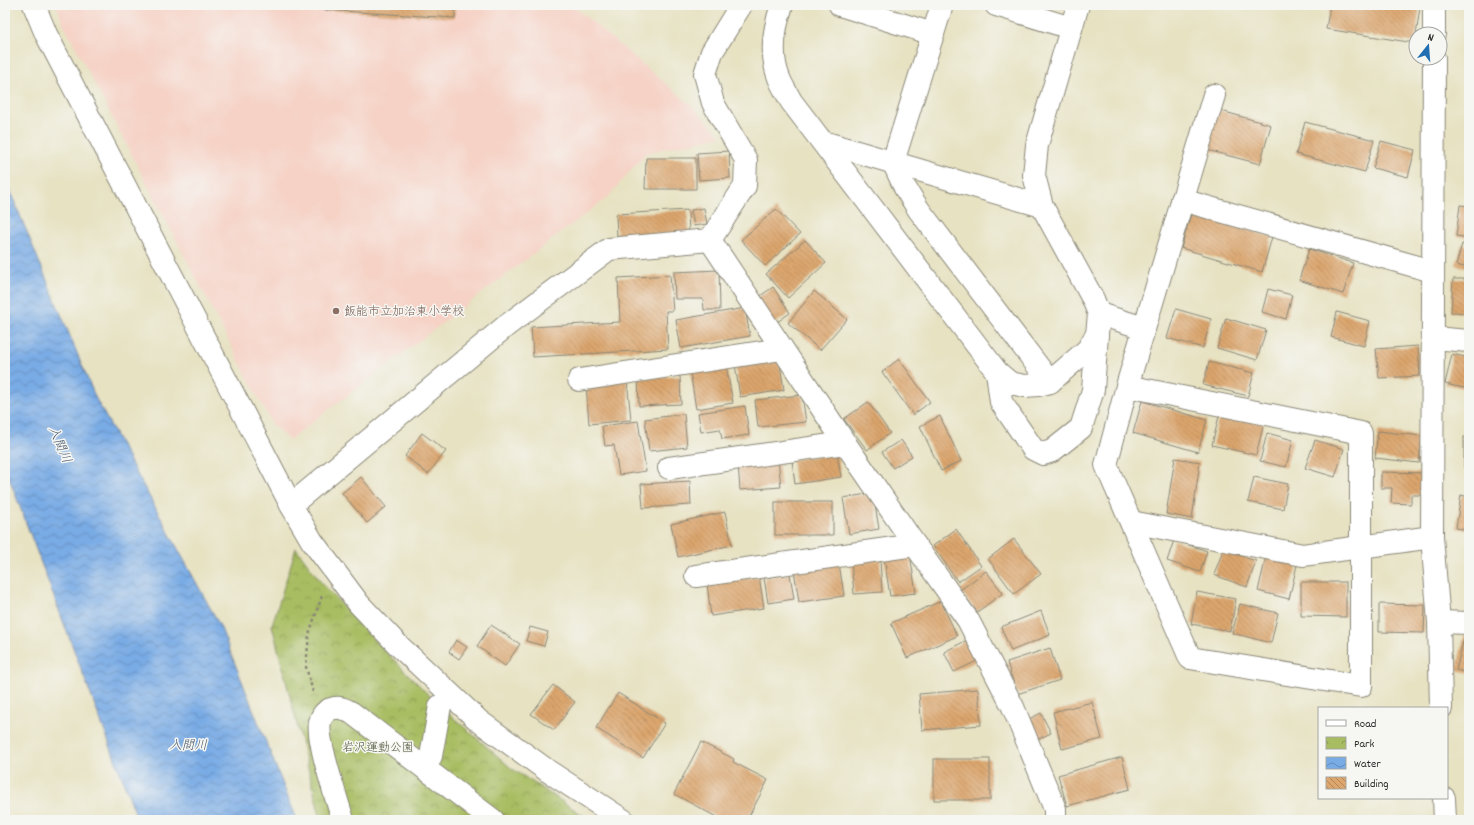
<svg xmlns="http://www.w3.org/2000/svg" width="1474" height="825" viewBox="0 0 1474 825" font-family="Dekko,'Klee One',sans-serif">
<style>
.built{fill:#f6d1c5}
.park{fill:url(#park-crowns);stroke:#6a7446}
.water{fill:url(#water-waves);stroke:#526b88}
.building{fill:url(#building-back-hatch)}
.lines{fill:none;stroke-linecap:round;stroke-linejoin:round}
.minor-casing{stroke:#898676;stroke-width:24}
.path{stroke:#898676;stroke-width:2.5;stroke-dasharray:3 3;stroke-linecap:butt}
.minor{stroke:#fff;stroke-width:22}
.education-dot{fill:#8d6e63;stroke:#f6f6f2;stroke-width:1.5}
.labels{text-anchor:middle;stroke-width:3;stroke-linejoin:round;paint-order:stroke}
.education-label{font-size:12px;fill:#785e54;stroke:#f6f6f2;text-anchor:start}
.park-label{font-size:12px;fill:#50573c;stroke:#f6f6f2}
.water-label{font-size:13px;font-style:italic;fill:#46586c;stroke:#f6f6f2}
</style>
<defs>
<pattern id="park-crowns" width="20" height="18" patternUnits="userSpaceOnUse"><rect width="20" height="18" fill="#a8bd62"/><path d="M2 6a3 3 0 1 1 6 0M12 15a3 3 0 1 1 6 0" fill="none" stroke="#899a51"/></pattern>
<pattern id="water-waves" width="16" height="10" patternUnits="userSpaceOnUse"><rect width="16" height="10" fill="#79abe5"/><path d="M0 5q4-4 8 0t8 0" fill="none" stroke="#638bba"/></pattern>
<pattern id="building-back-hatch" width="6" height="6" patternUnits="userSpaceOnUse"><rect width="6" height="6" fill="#dca66d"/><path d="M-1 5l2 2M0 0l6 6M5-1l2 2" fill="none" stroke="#b3875a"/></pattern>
</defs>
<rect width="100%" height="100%" fill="#f6f6f2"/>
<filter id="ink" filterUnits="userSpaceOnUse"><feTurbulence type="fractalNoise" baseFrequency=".025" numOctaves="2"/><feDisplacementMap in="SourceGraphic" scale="8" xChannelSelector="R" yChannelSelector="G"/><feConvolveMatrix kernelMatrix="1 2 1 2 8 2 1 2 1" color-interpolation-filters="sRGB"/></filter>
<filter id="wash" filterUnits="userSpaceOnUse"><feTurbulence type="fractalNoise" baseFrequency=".012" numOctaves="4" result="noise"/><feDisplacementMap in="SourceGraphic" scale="16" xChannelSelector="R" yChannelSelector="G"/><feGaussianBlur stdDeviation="0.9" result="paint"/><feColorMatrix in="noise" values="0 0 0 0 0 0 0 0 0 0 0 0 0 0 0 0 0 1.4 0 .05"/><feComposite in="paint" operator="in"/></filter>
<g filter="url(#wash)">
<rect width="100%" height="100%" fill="#e7e2c2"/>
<polygon class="built" points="56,5 572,5 690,104 721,136 646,153 608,197 289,440 272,424 64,25"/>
<polygon class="park" points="296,548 321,582 377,643 440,706 511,768 590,820 321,820 272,625"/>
<polygon class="water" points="5,179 96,399 220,626 297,820 138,820 5,467"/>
<g id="blocks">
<g class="building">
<polygon points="258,5 455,5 455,18 258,6"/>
<polygon points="1330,5 1408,5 1420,7 1415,43 1326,29"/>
<polygon points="1218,110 1271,125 1260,164 1207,150"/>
<polygon points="1305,122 1374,140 1365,172 1296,154"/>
<polygon points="1381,141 1415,150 1408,177 1373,168"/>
<polygon points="729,151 730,178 699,180 697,153"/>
<polygon points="646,158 696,158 696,189 645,189"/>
<polygon points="1469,172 1469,183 1466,182"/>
<polygon points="1460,205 1469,206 1469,238 1456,236"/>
<polygon points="704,208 707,224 694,226 691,210"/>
<polygon points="776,209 800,234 765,266 741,240"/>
<polygon points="688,210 689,233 617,237 616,214"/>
<polygon points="1191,214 1272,237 1262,272 1181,248"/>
<polygon points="805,240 826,263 788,298 766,274"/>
<polygon points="1462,244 1469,246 1469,268 1456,265"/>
<polygon points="1309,249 1353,263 1343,294 1299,280"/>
<polygon points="719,270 720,310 704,310 703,299 675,299 674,272"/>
<polygon points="670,275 673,311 666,311 668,349 533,357 531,327 620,322 618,278"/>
<polygon points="1453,279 1469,279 1469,313 1451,312"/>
<polygon points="773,287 790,313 773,325 756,299"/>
<polygon points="1268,289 1292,295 1286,319 1262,312"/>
<polygon points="814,291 847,319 820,350 788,323"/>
<polygon points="745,308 750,336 681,348 676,320"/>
<polygon points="1176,309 1211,319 1203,348 1167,338"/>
<polygon points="1337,312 1370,321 1364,346 1331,337"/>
<polygon points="1226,318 1266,330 1257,360 1217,348"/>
<polygon points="1418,346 1420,376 1379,378 1376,349"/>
<polygon points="1452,354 1469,358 1469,389 1445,384"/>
<polygon points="779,358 784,390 740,397 735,364"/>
<polygon points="899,359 930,402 913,415 882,372"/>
<polygon points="1209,362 1254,373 1248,396 1203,385"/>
<polygon points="726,365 733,403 696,409 690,371"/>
<polygon points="680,376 681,404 639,406 638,378"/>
<polygon points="627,380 631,420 589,424 586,384"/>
<polygon points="802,395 806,422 758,427 755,400"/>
<polygon points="1142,401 1207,420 1198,452 1133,433"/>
<polygon points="868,402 890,433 867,450 844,419"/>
<polygon points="745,406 749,435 722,439 720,429 701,432 698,413"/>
<polygon points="1220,412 1264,423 1256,455 1212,445"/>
<polygon points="684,414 687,447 649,451 645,419"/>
<polygon points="940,416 961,461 941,471 920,426"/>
<polygon points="638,421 646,471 619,475 614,445 605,446 602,426"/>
<polygon points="1378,431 1422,436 1419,463 1375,458"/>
<polygon points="422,433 446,451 428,474 405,456"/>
<polygon points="1267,433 1293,440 1286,467 1260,461"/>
<rect x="1464" y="437" width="5" height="30"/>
<polygon points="901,440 912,456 893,468 882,452"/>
<polygon points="1315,440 1344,449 1335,477 1305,468"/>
<polygon points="837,453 841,477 795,484 792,460"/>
<polygon points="1175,458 1200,462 1192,519 1166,514"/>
<polygon points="778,459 781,487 740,490 738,463"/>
<polygon points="1381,472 1425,473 1424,495 1411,495 1411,504 1391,503 1392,488 1381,488"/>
<polygon points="361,477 386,507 367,523 342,493"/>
<polygon points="1254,477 1288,484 1283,509 1248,502"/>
<polygon points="690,481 691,505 643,508 641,484"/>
<polygon points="873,493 879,529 849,534 843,498"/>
<polygon points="1461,495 1469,497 1469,530 1456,528"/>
<rect x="775" y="502" width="58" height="33"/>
<polygon points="725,512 732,545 678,557 671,524"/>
<polygon points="956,529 981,566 958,582 933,546"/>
<polygon points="1014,539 1041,574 1014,594 988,559"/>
<polygon points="1174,540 1207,551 1200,572 1167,561"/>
<polygon points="1223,550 1256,561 1247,587 1214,575"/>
<polygon points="910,554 916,593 890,596 884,558"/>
<polygon points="1266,557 1297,565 1289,599 1258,591"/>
<polygon points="880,559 882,592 854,594 851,561"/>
<polygon points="839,563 844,596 799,602 794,570"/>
<polygon points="986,571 1003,593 977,612 960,590"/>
<polygon points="790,574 794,599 768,603 764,578"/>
<polygon points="759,576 764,608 711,616 707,584"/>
<polygon points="1301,582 1346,582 1346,617 1301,616"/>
<polygon points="1197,592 1236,599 1230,631 1191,624"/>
<polygon points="941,601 957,636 907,658 891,623"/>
<polygon points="1240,604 1278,613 1271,643 1232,633"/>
<polygon points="1379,604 1425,605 1424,633 1379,632"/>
<polygon points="1041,611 1050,635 1011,651 1001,627"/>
<polygon points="491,625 520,644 505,666 477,646"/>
<polygon points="530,627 548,632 544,646 526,641"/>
<polygon points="1465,634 1469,635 1469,673 1456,670"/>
<polygon points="456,640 467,647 459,659 449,652"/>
<polygon points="967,640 977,661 954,672 944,652"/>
<polygon points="1050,648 1060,680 1017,694 1007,662"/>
<polygon points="553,685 575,702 554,730 531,714"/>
<polygon points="978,689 981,725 922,730 919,694"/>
<polygon points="618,693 665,723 643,758 596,728"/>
<polygon points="1092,702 1102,739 1062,749 1053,712"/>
<polygon points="1041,713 1051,733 1034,741 1025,721"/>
<polygon points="701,742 734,759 733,762 768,780 747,820 722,820 674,794"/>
<polygon points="1122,757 1130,789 1067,806 1058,775"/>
<rect x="934" y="759" width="56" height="41"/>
</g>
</g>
</g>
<g filter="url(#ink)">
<use href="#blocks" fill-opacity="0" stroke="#898676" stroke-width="1"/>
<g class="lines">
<defs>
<g id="minor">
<polyline points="34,5 46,34 291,505 312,541 359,604 398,645 479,721 548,771 623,820"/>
<path d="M782,5C774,28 770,55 779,78C782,86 787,93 791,101L997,372L1010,383L1025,386L1038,385L1050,382L1088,349L1097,334L1099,314L1093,299L1042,206L1034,175L1037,145L1078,5"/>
<polyline points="840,5 933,34"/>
<polyline points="942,5 893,162 905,188 919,210 1050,382"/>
<polyline points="996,5 1071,28"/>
<polyline points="1434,34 1434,5"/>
<polyline points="1434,58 1432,537 1439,622 1441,708"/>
<polyline points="823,142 1042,206"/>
<polyline points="1182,200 1432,271"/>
<polyline points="710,240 845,443 915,545 968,620 1013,707 1055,809 1055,820"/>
<polyline points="1099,314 1144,328"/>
<polyline points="1433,338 1469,341"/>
<polyline points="997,372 1001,402 1033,449 1043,454 1052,451 1081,428 1093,390 1097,335"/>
<polyline points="579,380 782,349"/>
<polyline points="1127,386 1361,433 1361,686 1190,658 1106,465 1127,386 1214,95"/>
<polyline points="669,468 845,443"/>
<polyline points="291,505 506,326 609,249 710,240 745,186 746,160 713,103 705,74 712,52 741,5"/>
<polyline points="1131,522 1303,555 1432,537"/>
<polyline points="696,576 915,545"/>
<polyline points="1439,622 1469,623"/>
<polyline points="425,768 431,756 440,706"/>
<polyline points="1444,798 1445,820"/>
<path d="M343,820C337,800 316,739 320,722C322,715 325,711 331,709C339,706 345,709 352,713L493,820"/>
</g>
</defs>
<use href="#minor" class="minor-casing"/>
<polyline class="path" points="313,692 306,667 309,634 322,596"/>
<use href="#minor" class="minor"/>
</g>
</g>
<circle class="education-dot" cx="336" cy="311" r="4"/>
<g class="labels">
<g class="education-label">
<text x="344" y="315">飯能市立加治東小学校</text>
</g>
<g class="park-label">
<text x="378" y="751">岩沢運動公園</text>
</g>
<g class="water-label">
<text transform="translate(61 444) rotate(67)" y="5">入間川</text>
<text x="188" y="749">入間川</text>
</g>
</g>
<rect width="1474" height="825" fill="none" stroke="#f6f6f2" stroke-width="20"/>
<rect x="1318" y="707" width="130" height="92" fill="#f6f6f2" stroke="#a5a5a2"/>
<rect x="1326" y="720" width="20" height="6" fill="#ffffff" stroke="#a5a5a2"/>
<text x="1354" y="727" font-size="12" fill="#2b2b2b">Road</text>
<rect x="1326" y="737" width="20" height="12" fill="url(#park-crowns)" stroke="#a5a5a2"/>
<text x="1354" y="747" font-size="12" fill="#2b2b2b">Park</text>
<rect x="1326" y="757" width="20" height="12" fill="url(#water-waves)" stroke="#a5a5a2"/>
<text x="1354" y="767" font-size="12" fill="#2b2b2b">Water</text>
<rect x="1326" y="777" width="20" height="12" fill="url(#building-back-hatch)" stroke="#a5a5a2"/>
<text x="1354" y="787" font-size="12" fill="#2b2b2b">Building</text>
<g transform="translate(1428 46) rotate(17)"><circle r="19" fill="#f6f6f2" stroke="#a5a5a2"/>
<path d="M0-3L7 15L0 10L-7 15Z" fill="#1f6fb2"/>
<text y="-6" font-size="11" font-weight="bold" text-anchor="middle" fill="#2b2b2b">N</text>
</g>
</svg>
